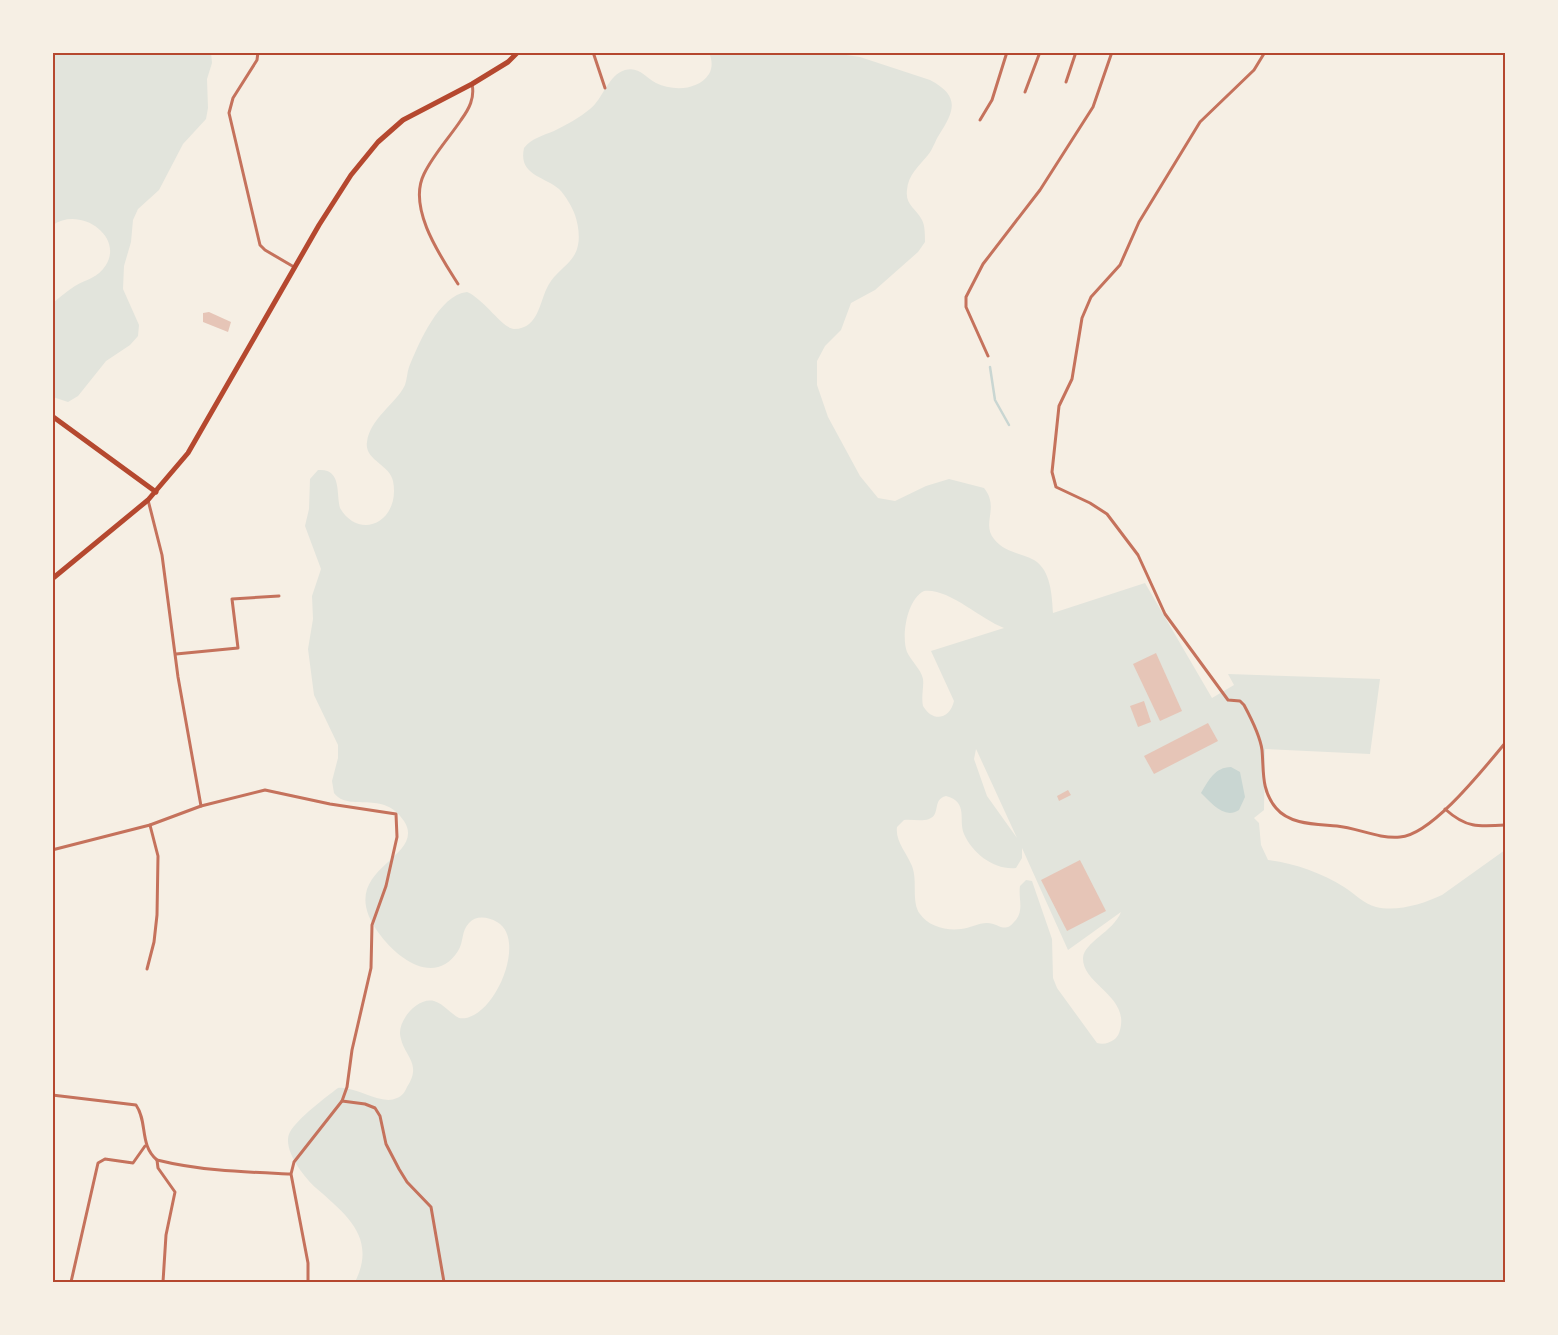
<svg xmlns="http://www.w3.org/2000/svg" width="1558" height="1335" viewBox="0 0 1558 1335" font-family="'PT Sans Narrow',sans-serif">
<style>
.green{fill:#e2e4dc;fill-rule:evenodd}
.water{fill:#c9d6d2}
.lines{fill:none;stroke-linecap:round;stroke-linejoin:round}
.stream{stroke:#c9d6d2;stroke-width:2.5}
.building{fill:#e6c5b7}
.minor{stroke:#c5725c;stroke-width:3}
.secondary{stroke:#b5482f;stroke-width:5}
.neatline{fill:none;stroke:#b5482f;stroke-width:2}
</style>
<rect width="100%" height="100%" fill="#f6efe4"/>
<g class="green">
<path d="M53,52H211L212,63L207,79L208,108L206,119L183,144L159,190L138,209L133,220L131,242L124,266L123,289L139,325L138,336L130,345L106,361L78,396L68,402L53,397V303C60,297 67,291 75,286C87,279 98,278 106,265C124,235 79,206 53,225Z"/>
<path d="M709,53H833L860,57L930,80C960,96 955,110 939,135C935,141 933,149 928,155C919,166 908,175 907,190C905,205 916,208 922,220C925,225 925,236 925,242L918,252L875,290L851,303L841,330L825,346L817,361V385L828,417L860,476L878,498L895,501L926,486L949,479L984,488C1000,508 981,523 994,539C1005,553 1019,552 1034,560C1051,570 1052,596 1053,613L1145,583L1212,698L1234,685L1228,674L1380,679L1370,754L1265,749L1264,810L1254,818L1259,823L1261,845L1268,860C1294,863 1322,873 1344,887C1354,893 1364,904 1376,907C1397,912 1423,904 1442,895L1505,850V1282H355C377,1238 347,1215 316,1188C304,1177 281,1148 290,1132C297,1119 326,1097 338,1088C356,1086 381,1106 397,1098C402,1096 405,1092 407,1087C423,1062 403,1057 400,1034C399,1019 418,997 434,1001C444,1004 451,1014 459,1018C492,1024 529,940 497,922C488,917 476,915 469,923C461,931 464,942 458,951C436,986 399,960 381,936C328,868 429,860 404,821C384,789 349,813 334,793L332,781L338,758V745L314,695L308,649L313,619L312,596L321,569L305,526L309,509L310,479L318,470C342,468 336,493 340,508C360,542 401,521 393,481C390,465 364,460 367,442C370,418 396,404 405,385C407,379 407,373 409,367C419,343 439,295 467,292C484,299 502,328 514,329C541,329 539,297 551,281C560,268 575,262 578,245C580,236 578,224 575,215C572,207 566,196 559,189C544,176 518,175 524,148C532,138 542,136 554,131C566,125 579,118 590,109C603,99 608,75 625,70C639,66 645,77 656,83C672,91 698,91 709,74C713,67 712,59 709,53ZM924,591C949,588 980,619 1004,628L931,651L954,701C950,719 933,723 923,706C921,697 924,687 923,679C921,669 911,661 907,652C901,636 907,599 924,591ZM976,749L977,751L1017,838L987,796L974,759ZM946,796C969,802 958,820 964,834C973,854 994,870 1016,868L1022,858V848L1068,950L1121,912C1113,932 1084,942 1083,958C1082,983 1125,995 1121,1025C1120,1031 1119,1035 1115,1039C1109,1043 1104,1045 1097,1043L1057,988L1053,978L1052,939L1032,881L1026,880L1020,886C1018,899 1025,911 1014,922C1004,934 999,923 987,923C978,923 970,928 961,929C946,931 928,926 920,914C911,902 918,881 912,866C907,853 895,841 897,827L904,820C912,819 921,822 929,819C941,815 932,799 946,796Z"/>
</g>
<path class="water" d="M1231,767L1240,772L1245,797L1239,810C1224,820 1211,802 1201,793C1208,781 1215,767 1231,767Z"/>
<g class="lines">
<polyline class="stream" points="990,367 995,400 1009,425"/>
</g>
<g class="building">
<polygon points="209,312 231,322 228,332 203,322 203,313"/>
<polygon points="1156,653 1182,711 1160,721 1133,664"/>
<polygon points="1144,701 1151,722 1138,727 1130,706"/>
<polygon points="1208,723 1218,741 1154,774 1144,756"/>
<polygon points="1068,790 1071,795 1059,801 1057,796"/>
<polygon points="1080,860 1106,911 1067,931 1041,880"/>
</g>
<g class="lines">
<g class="minor">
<polyline points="258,52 257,60 233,98 229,113 260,245 265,250 294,267"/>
<polyline points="593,52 605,88"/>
<path d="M1265,52L1254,70L1200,122L1139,222L1120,265L1091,297L1082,318L1072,379L1059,406L1052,472L1056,487L1090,503L1107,514L1138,555L1165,614L1228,700L1240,701L1244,705C1251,718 1260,735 1262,750C1264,772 1261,790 1276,808C1290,825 1317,824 1337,826C1358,828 1378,839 1400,837C1432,835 1485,767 1506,742"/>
<polyline points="1066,82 1076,52"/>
<polyline points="1025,92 1040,52"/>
<polyline points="980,120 992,100 1007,52"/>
<path d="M458,284C441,257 407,208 424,174C433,155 449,138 461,120C469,109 475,98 472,84"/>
<polyline points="988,356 966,307 966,297 983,264 1040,190 1093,107 1112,52"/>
<polyline points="148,500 162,555 178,677 201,806"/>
<polyline points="176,654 238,648 232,599 279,596"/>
<path d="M1445,809C1466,828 1478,827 1506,825"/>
<polyline points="52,850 150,825 201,806 265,790 330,804 396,814 397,837 386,886 372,925 371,968 352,1050 347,1087 342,1101 294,1162 291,1174 308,1263 308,1282"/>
<polyline points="147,969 154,942 157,915 158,856 150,825"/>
<path d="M52,1095L136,1105C148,1122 139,1145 157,1160C201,1171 245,1172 290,1174"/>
<polyline points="342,1101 365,1104 375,1108 380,1116 386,1144 399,1169 407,1182 431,1207 444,1282"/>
<polyline points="157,1160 158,1168 175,1192 166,1235 163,1282"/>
<polyline points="71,1282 98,1163 105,1159 133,1163 145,1146"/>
</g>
<g class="secondary">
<polyline points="52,416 156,492"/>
<polyline points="52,579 148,500 188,453 319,225 351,175 378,142 403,120 472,84 508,62 518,52"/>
</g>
</g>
<rect width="1558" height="1335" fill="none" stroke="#f6efe4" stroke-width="108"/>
<rect x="54" y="54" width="1450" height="1227" class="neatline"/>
</svg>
